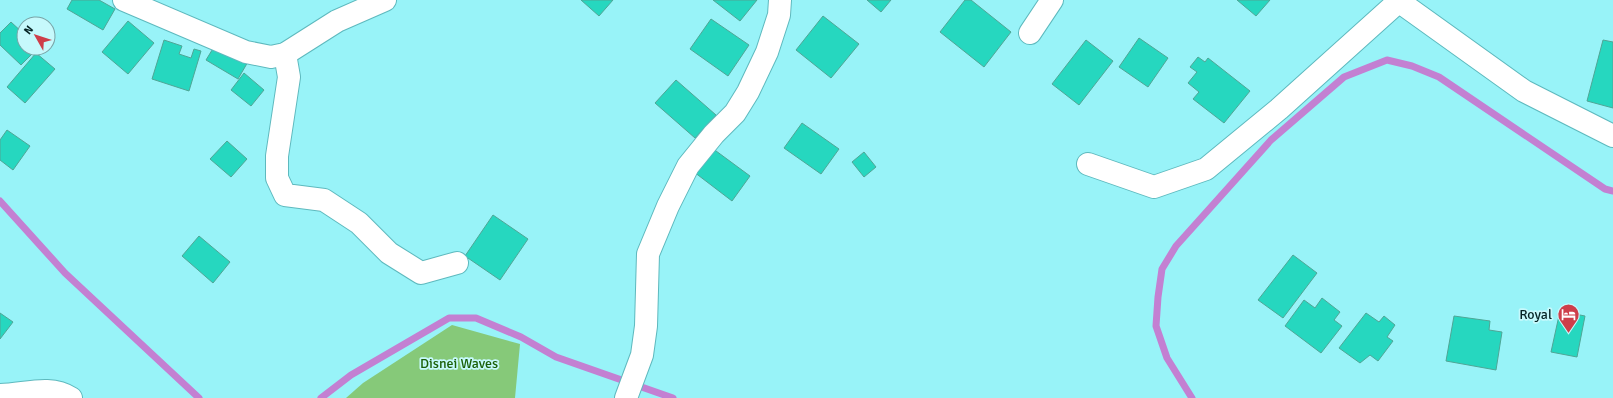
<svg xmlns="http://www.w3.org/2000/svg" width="1613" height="398" viewBox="0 0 1613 398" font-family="Signika,sans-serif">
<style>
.green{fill:#86c979}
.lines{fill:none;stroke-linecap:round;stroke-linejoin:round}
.stream{stroke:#c380d2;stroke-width:7}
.building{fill:#26d7bf;stroke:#4fa696}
.minor-casing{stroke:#5eb9be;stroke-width:24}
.minor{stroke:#fff;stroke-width:22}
.labels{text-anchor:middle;stroke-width:3.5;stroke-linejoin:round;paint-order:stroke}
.poi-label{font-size:14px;fill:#052324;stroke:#c6f9fc;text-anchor:end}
.park-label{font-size:14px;fill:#1b6007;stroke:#c6f9fc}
</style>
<rect width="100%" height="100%" fill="#98f3f8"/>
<polygon class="green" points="452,325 520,344 515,398 346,398 363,383"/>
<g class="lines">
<g class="stream">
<polyline points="0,201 65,273 199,398"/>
<polyline points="321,398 351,375 449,318 476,318 521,337 556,357 673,398"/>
<polyline points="1192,398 1167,358 1156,326 1158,297 1162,269 1176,246 1271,140 1344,77 1387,60 1412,66 1439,77 1605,189 1613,191"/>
</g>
</g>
<g class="building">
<polygon points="72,0 99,0 115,9 103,30 67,9"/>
<polygon points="581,0 613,0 599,16"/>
<polygon points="713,0 757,0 740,21"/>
<polygon points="867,0 891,0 881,12"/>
<polygon points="965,0 971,0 1011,32 984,67 940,32"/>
<polygon points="1237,0 1270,0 1256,16"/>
<polygon points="823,16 859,44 831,78 796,50"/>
<polygon points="711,19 749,45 728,76 690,49"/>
<polygon points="128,21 154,43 128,74 102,52"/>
<polygon points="11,22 24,34 24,48 38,48 21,65 0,45 0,33"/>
<polygon points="1139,38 1168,58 1148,87 1119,67"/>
<polygon points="164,40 182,46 179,54 191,58 194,49 201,51 189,91 152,79"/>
<polygon points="1086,40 1113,61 1079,105 1052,84"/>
<polygon points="1603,40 1613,42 1613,108 1587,101"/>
<polygon points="217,42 249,60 238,79 206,60"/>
<polygon points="36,53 55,69 25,103 7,87"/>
<polygon points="1198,57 1205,62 1208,58 1250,91 1224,123 1193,99 1199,92 1188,83 1197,72 1190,67"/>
<polygon points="244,73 264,90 251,106 231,90"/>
<polygon points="676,80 716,115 695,138 655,103"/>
<polygon points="802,123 839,149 821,174 784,148"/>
<polygon points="7,130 30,146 13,170 0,160 0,140"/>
<polygon points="227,141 247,159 231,177 210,159"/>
<polygon points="712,148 750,176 732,201 694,172"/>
<polygon points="864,152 876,167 864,177 852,162"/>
<polygon points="493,215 528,239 500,280 465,256"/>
<polygon points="199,236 230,262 213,283 182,256"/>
<polygon points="1293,255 1317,273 1283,318 1258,300"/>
<polygon points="1322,298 1340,312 1334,320 1342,326 1321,353 1285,326 1304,300 1315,308"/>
<polygon points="1560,311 1585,316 1577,357 1551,352"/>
<polygon points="0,313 13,322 0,339"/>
<polygon points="1366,313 1379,322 1384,316 1395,325 1387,337 1393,341 1378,361 1370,355 1360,363 1339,348"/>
<polygon points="1454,316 1490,321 1489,330 1502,332 1496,370 1446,361"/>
</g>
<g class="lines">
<defs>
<g id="minor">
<polyline points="124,0 246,52 271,57 285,54 337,21 385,0"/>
<polyline points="1397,0 1524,91 1613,136"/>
<polyline points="1030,33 1052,0"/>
<polyline points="285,54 289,77 277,156 277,178 285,195 324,200 359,223 389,253 421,273 457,263"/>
<polyline points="1088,164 1154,187 1206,169 1279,109 1399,1"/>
<path d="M0,395C24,395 49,384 71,398"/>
<polyline points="626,398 642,355 646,326 648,254 668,206 688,166 714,134 735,113 748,92 767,52 779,15 780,0"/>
</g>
</defs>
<use href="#minor" class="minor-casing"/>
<use href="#minor" class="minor"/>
</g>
<defs>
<symbol id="hotel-pin" viewBox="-11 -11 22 30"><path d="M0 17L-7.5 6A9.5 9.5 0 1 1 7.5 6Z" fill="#ce3e4a" stroke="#c6f9fc"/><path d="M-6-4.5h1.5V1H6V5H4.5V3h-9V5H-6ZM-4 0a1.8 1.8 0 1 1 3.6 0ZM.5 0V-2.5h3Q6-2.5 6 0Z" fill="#fff"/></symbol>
</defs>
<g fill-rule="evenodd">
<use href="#hotel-pin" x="1556" y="302" width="25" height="34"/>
</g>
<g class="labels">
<g class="poi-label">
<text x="1552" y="319">Royal</text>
</g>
<g class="park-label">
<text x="459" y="368">Disnei Waves</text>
</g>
</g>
<g transform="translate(36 36) rotate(309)"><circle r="19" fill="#c6f9fc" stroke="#79a3a6"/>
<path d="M0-3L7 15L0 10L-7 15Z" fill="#ce3e4a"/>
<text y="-6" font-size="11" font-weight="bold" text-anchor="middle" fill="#052324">N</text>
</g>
</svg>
